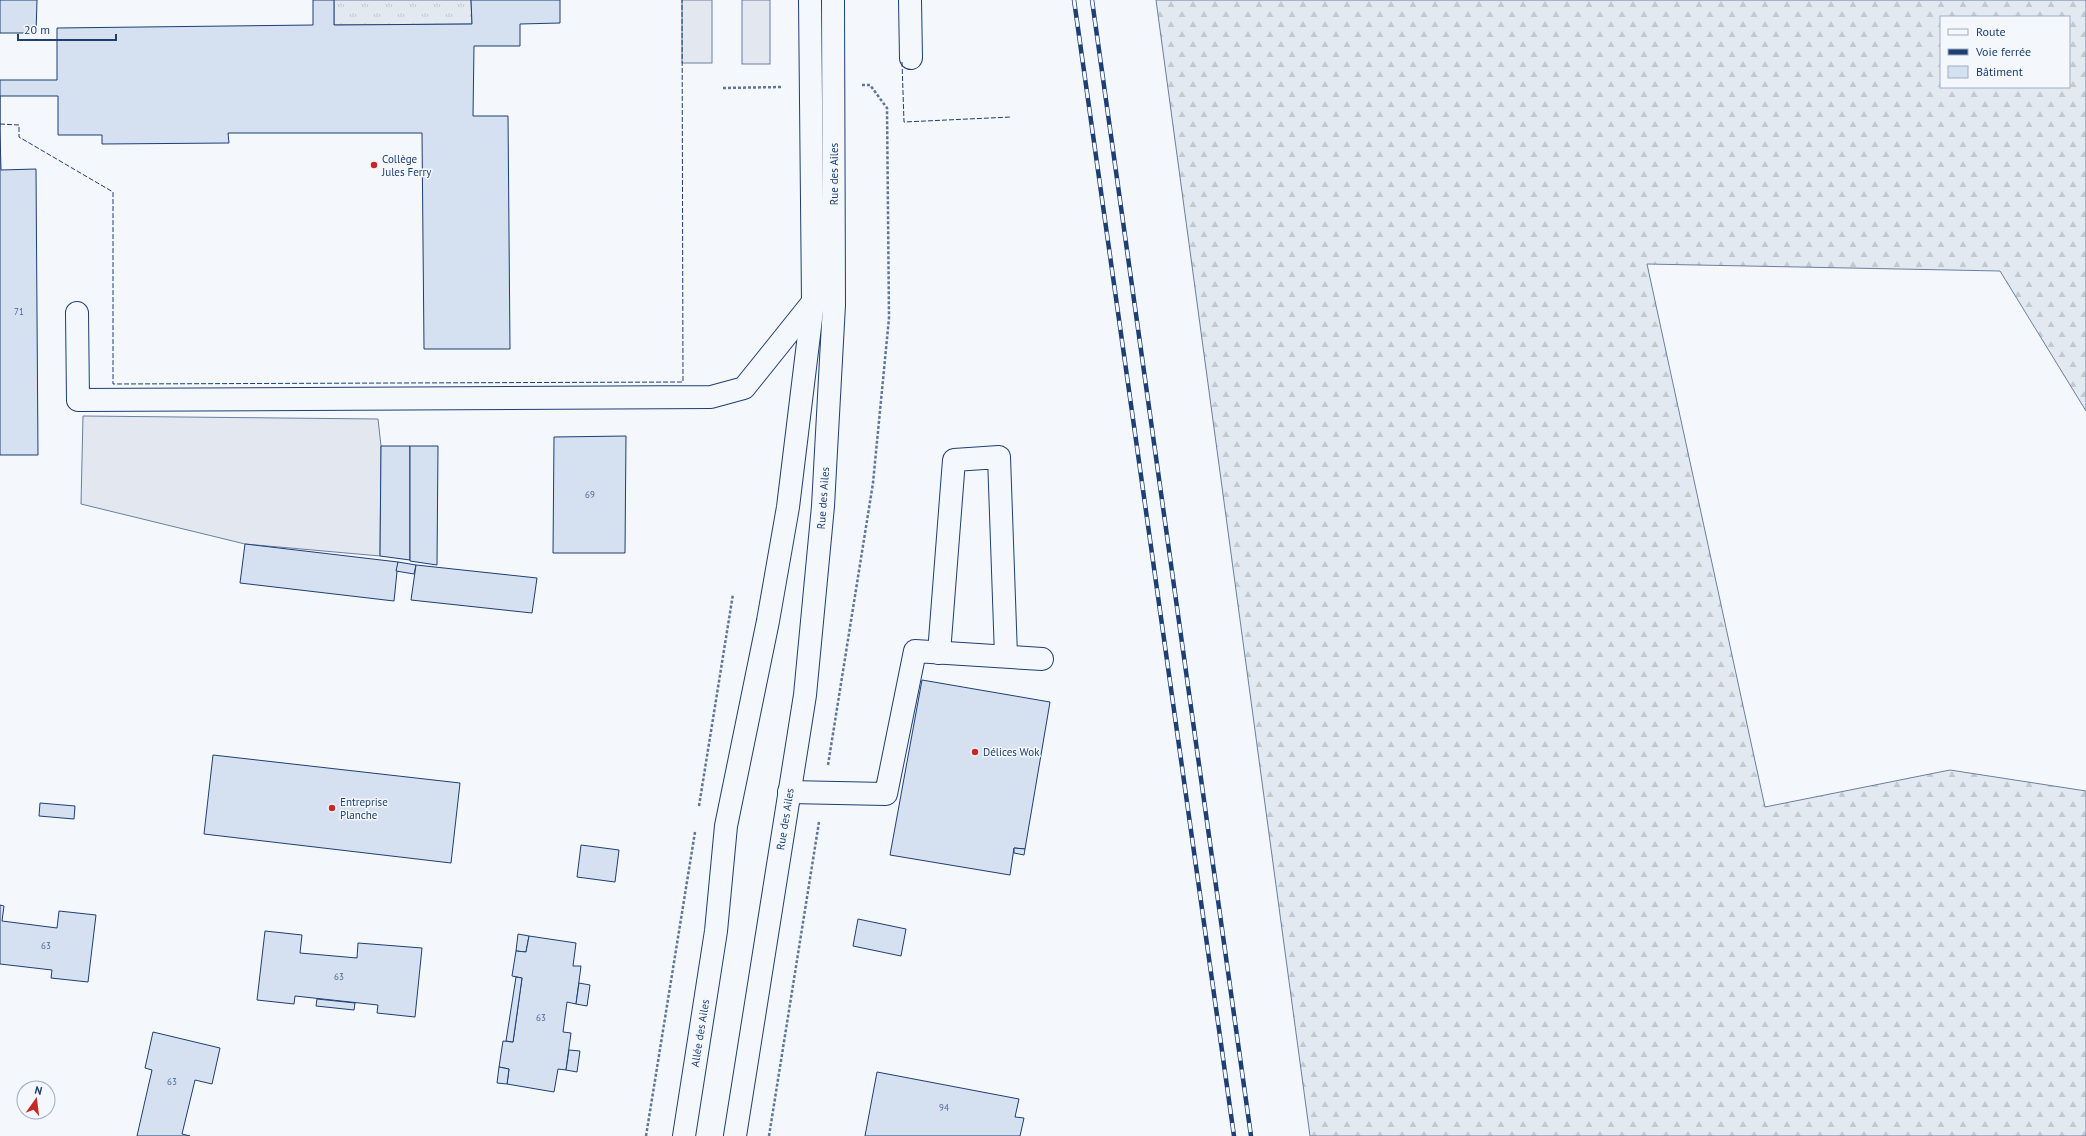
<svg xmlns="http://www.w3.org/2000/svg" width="2086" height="1136" viewBox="0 0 2086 1136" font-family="'PT Sans',sans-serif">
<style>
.grass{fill:url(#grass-tufts);stroke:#687fa3}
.forest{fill:url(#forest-firs);stroke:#687fa3;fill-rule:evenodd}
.parking{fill:#e3e8f0;stroke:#687fa3}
.building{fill:#d5e0f0;stroke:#1d3f73}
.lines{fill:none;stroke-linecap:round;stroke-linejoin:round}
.minor-casing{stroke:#1d3f73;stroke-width:24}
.major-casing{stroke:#1d3f73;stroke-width:24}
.path{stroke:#5e769c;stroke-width:2.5;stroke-dasharray:3 2;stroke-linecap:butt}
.minor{stroke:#f4f7fb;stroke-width:22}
.major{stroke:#f4f7fb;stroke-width:22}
.rail-casing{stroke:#1d3f73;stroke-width:4.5}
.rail{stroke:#f4f7fb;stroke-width:3;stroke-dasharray:9;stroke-linecap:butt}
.fence{stroke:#1d3f73;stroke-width:1;stroke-dasharray:5 2;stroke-linecap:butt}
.poi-dot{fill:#c62828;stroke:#f4f7fb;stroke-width:1.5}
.labels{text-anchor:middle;stroke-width:3;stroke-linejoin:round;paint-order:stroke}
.number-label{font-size:9px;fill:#4b6792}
.poi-label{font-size:11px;fill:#1d3f73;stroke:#f4f7fb;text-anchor:start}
.street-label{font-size:11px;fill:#1d3f73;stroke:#f4f7fb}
</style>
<defs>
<pattern id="grass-tufts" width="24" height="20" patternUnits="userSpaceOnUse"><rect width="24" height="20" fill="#e3e9f0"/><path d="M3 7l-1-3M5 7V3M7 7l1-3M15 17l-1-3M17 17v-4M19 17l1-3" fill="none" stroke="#c2c9d1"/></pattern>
<pattern id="forest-firs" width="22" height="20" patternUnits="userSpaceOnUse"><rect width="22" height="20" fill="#e3e9f0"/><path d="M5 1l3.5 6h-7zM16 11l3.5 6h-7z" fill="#c2c9d1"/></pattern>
</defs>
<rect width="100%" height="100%" fill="#f4f7fb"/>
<polygon class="grass" points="334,0 471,0 472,24 334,25"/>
<path class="forest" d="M1156,0H2086V411L2000,271L1647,264L1765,807L1950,770L2086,791V1136H1310ZM1941,17H2069V87H1941Z"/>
<g class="parking">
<rect x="682" y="0" width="30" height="63"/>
<rect x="742" y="0" width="28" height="64"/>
<polygon points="83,416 378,419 381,446 380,556 245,544 81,504"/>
</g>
<g class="building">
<polygon points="0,0 37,0 36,33 0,33"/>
<polygon points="313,0 334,0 334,25 472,24 471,0 560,0 560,23 520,24 520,46 474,46 473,116 508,116 510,349 424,349 422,133 228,133 229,143 102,144 102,135 58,135 58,96 0,96 0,132 0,80 57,80 57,28 313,25"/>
<polygon points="0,132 1,170 36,169 38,455 0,455"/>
<polygon points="626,436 625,553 553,553 554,437"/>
<polygon points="381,446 410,446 410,560 380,556"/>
<polygon points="410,446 438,446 437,565 410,561"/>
<polygon points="245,544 398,562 394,601 240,583"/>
<polygon points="398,562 416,565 414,574 396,571"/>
<polygon points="416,565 537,578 532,613 411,600"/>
<polygon points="922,680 1050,702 1025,849 1014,848 1010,875 890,855"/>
<polygon points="213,755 460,783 451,863 204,834"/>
<polygon points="40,803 75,806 74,819 39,816"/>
<polygon points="581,845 619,850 615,882 577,877"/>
<polygon points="1014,848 1025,849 1024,855 1014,853"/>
<polygon points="0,905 4,906 2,921 57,928 59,911 96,915 88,982 51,978 52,970 0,964"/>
<polygon points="858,919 906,929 901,956 853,946"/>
<polygon points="265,931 302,935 300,953 357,958 358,943 422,948 415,1017 377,1013 378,1005 295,996 294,1004 257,1000"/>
<polygon points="518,934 529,936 526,952 516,951"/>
<polygon points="529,936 576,943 573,966 581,966 576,1004 567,1002 563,1032 571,1033 566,1070 558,1069 554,1092 507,1084 509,1069 499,1067 503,1041 513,1042 522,978 512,976 516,951 526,952"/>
<polygon points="516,977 522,978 513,1042 506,1041"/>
<polygon points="579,983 590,985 587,1006 576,1004"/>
<polygon points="317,999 355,1003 354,1010 316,1006"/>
<polygon points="153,1032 220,1048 212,1084 195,1080 182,1134 190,1136 137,1136 152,1070 145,1068"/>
<polygon points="569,1050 580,1051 577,1072 566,1070"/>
<polygon points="499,1067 509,1069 507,1084 497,1083"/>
<polygon points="877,1072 1019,1099 1015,1117 1024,1118 1020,1136 865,1136"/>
</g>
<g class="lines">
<defs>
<g id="minor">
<polyline points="910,0 911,58"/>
<polyline points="77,313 78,400 711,397 744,388 813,302"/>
<polyline points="939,653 954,460 999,457 1006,656"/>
<polyline points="789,792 886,794 915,651 1042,659"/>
</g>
<g id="major">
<polyline points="684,1136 716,931 726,826 768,621 788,507 813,302 810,0"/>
<polyline points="735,1136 805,695 823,506 834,305 833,0"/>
</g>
</defs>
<use href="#minor" class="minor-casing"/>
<use href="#major" class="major-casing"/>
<g class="path">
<polyline points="723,88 783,87"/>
<polyline points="828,765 873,483 889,318 887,108 870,85 862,85"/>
<polyline points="699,806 733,594"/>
<polyline points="646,1136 695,832"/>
<polyline points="769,1136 819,822"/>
</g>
<use href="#minor" class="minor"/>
<use href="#major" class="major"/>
<defs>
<g id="rail">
<polyline points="1074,0 1234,1136"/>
<polyline points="1092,0 1251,1136"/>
</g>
</defs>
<use href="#rail" class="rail-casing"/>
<use href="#rail" class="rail"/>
<g class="fence">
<polyline points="902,62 904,122 1011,117"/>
<polyline points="0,124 19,125 19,137 113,192 113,384 683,382 682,0"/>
</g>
</g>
<g class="poi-dot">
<circle cx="374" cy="165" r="4"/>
<circle cx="975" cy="752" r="4"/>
<circle cx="332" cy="808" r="4"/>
</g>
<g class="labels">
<g class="number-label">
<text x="19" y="315">71</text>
<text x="590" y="498">69</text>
<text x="46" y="949">63</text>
<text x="339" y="980">63</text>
<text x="541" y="1021">63</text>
<text x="172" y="1085">63</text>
<text x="944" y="1111">94</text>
</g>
<g class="poi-label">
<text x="382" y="163">Collège<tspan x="382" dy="13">Jules Ferry</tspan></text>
<text x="983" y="756">Délices Wok</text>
<text x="340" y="806">Entreprise<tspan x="340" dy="13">Planche</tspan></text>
</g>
<g class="street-label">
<text transform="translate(834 174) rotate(-90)" y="4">Rue des Ailes</text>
<text transform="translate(823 498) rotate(-86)" y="4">Rue des Ailes</text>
<text transform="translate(785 819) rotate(-81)" y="4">Rue des Ailes</text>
<text transform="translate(700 1033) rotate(-81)" y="4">Allée des Ailes</text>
</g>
</g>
<rect x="1940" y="16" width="130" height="72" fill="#f4f7fb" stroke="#9eadc5"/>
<rect x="1948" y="29" width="20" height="6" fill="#f4f7fb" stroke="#9eadc5"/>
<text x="1976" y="36" font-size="12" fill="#1d3f73">Route</text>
<rect x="1948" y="49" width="20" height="6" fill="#1d3f73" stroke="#9eadc5"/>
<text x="1976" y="56" font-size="12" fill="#1d3f73">Voie ferrée</text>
<rect x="1948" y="66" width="20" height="12" fill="#d5e0f0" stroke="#9eadc5"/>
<text x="1976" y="76" font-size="12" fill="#1d3f73">Bâtiment</text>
<g transform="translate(36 1100) rotate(14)"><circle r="19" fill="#f4f7fb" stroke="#9eadc5"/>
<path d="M0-3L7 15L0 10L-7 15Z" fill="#c62828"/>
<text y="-6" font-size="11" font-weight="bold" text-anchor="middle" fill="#1d3f73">N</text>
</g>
<path d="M18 34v6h98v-6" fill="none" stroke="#1d3f73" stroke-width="2"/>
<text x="24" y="34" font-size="12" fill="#1d3f73" stroke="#f4f7fb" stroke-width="3" paint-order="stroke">20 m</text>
</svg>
